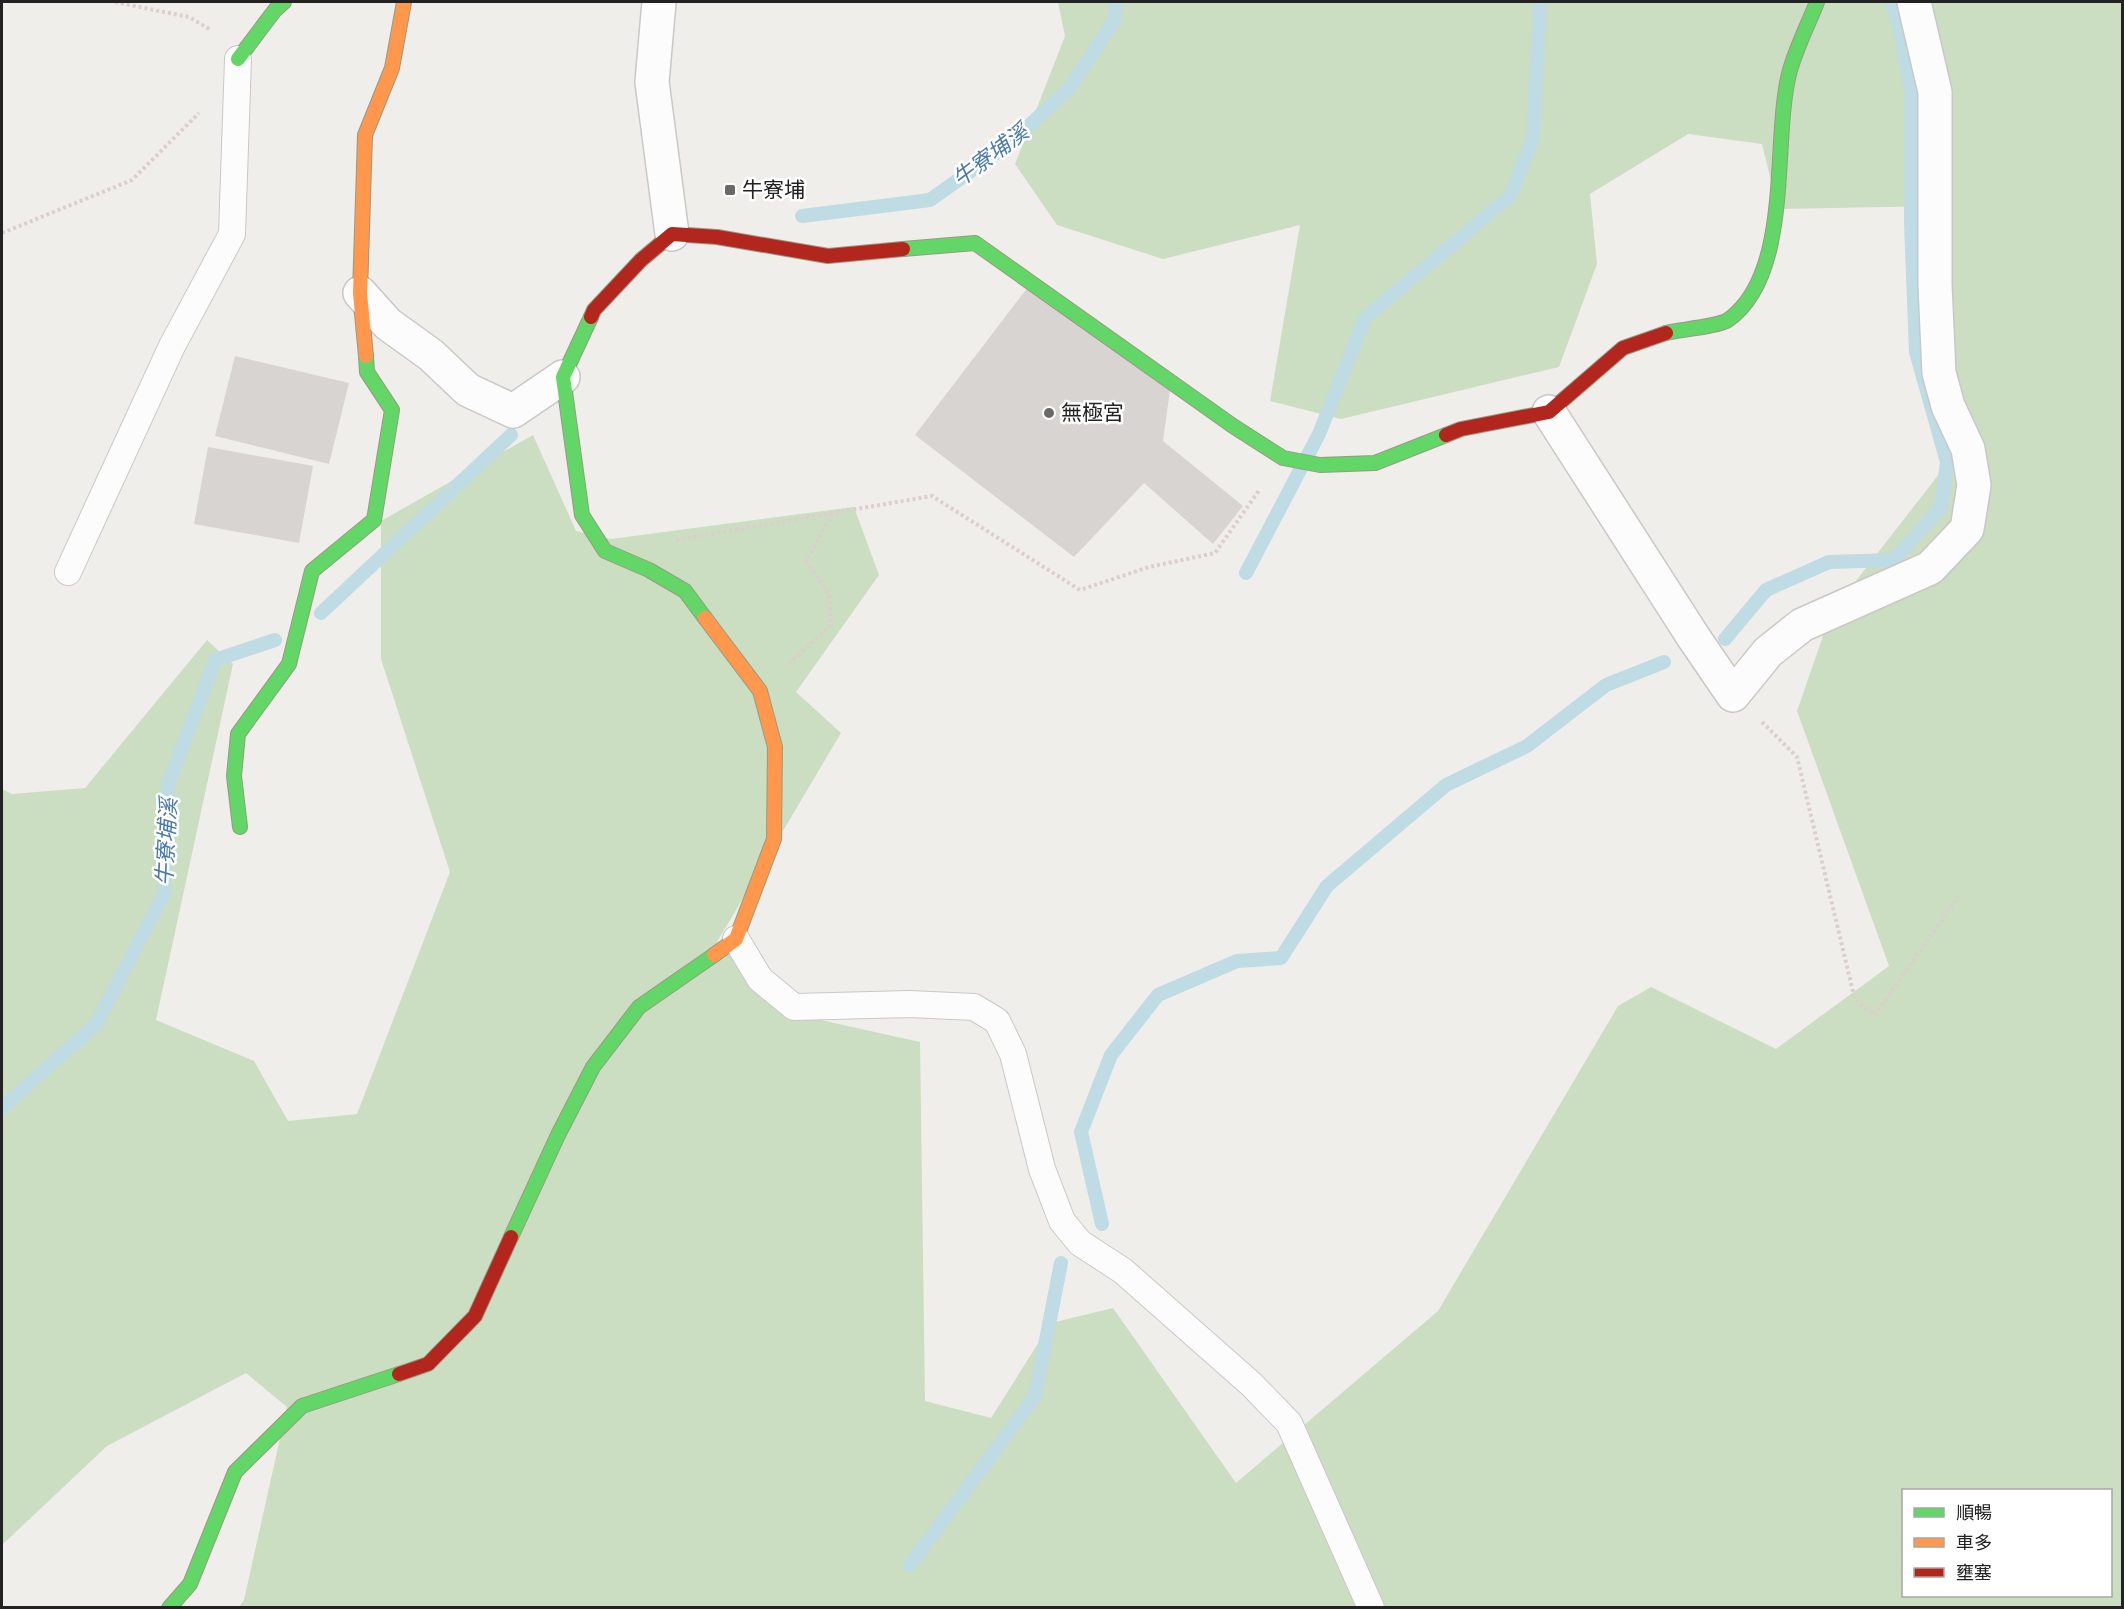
<svg xmlns="http://www.w3.org/2000/svg" width="2124" height="1609" viewBox="0 0 2124 1609" font-family="Manrope,'Noto Sans TC',sans-serif">
<style>
.forest{fill:#cbdec1;fill-rule:evenodd}
.lines{fill:none;stroke-linecap:round;stroke-linejoin:round}
.stream{stroke:#bfdbe3;stroke-width:14}
.building{fill:#d7d4d2}
.lane-casing{stroke:#c9c8c7;stroke-width:28}
.street-casing{stroke:#c9c8c7;stroke-width:36}
.fast-casing{stroke:#999a82;stroke-width:16}
.slow-casing{stroke:#999a82;stroke-width:16}
.jam-casing{stroke:#999a82;stroke-width:16}
.path{stroke:#dccecd;stroke-width:4;stroke-dasharray:3 3;stroke-linecap:butt}
.lane{stroke:#fdfcfc;stroke-width:26}
.street{stroke:#fdfcfc;stroke-width:33}
.fast{stroke:#63d668;stroke-width:14}
.slow{stroke:#ff974d;stroke-width:14}
.jam{stroke:#b3261e;stroke-width:14}
.poi-dot{fill:#6a6968;stroke:#fff;stroke-width:2}
.labels{text-anchor:middle;stroke-width:5;stroke-linejoin:round;paint-order:stroke}
.poi-label{font-size:21px;fill:#222;stroke:#fff;text-anchor:start}
.water-label{font-size:22px;font-style:italic;fill:#4a7aab;stroke:#fff}
</style>
<rect width="100%" height="100%" fill="#f0eeeb"/>
<path class="forest" d="M1058,2H2122V1607H239L244,1600L287,1407L246,1373L107,1446L2,1545V789L12,794L85,788L207,640L233,664L156,1020L254,1061L288,1121L357,1114L450,872L381,659V521L533,435L576,531L611,539L854,507L879,575L796,692L841,733L717,942L789,1013L920,1042L925,1401L991,1418L1051,1323L1113,1308L1236,1483L1438,1311L1618,1006L1651,987L1776,1049L1889,966L1797,711L1831,613L1950,460L1920,239L1941,206L1778,209L1762,144L1688,134L1590,194L1597,264L1559,367L1341,419L1270,401L1300,225L1163,259L1057,225L1015,164L1065,36ZM1904,1490H2110V1596H1904Z"/>
<g class="lines">
<g class="stream">
<polyline points="802,216 930,200 1010,143 1069,89 1114,21 1116,2"/>
<polyline points="1246,573 1319,434 1365,318 1510,196 1533,138 1540,2"/>
<polyline points="321,613 511,435"/>
<polyline points="1725,639 1766,590 1829,562 1894,560 1941,507 1947,462 1916,352 1911,223 1911,89 1898,21 1891,2"/>
<polyline points="2,1108 96,1024 164,894 168,785 215,660 275,640"/>
<polyline points="1102,1224 1081,1132 1111,1055 1158,995 1237,961 1281,958 1327,886 1446,785 1527,746 1606,685 1664,662"/>
<polyline points="910,1565 1035,1396 1061,1263"/>
</g>
</g>
<g class="building">
<polygon points="1028,287 1170,390 1163,441 1243,506 1213,544 1144,483 1074,557 915,435"/>
<polygon points="235,356 349,383 329,464 215,436"/>
<polygon points="208,447 313,466 299,543 194,524"/>
</g>
<g class="lines">
<defs>
<g id="lane">
<polyline points="68,572 172,346 232,234 238,59"/>
<polyline points="736,939 760,979 794,1007 910,1004 974,1007 997,1021 1013,1054 1042,1169 1062,1221 1080,1243 1123,1271 1251,1384 1289,1423 1371,1608"/>
</g>
<g id="street">
<polyline points="659,2 652,82 672,234"/>
<polyline points="360,293 388,324 431,355 468,390 513,411 563,377"/>
<polyline points="1549,412 1694,638 1733,695 1768,652 1802,625 1930,568 1967,529 1974,485 1968,449 1948,406 1939,373 1935,285 1935,92 1914,2"/>
</g>
<g id="fast">
<polyline points="238,59 275,10 284,2"/>
<polyline points="903,249 975,243 1233,426 1283,458 1320,465 1375,463 1446,435"/>
<polyline points="591,317 563,377 582,515 605,551 649,570 685,591 705,618"/>
<path d="M1666,333C1678,330 1720,326 1728,320C1793,274 1772,143 1789,74C1795,50 1808,25 1817,2"/>
<polyline points="240,827 234,776 238,734 289,664 312,571 374,520 392,410 367,372 366,356"/>
<polyline points="511,1237 558,1135 593,1067 639,1007 714,955"/>
<polyline points="169,1608 190,1584 235,1472 302,1406 399,1374"/>
</g>
<g id="slow">
<polyline points="366,356 360,293 365,135 392,68 404,2"/>
<polyline points="705,618 760,691 775,747 774,839 736,939 714,955"/>
</g>
<g id="jam">
<polyline points="591,317 594,310 641,260 672,234 717,237 828,256 903,249"/>
<polyline points="1446,435 1461,429 1549,412 1623,348 1666,333"/>
<polyline points="399,1374 428,1364 475,1316 511,1237"/>
</g>
</defs>
<use href="#lane" class="lane-casing"/>
<use href="#street" class="street-casing"/>
<use href="#fast" class="fast-casing"/>
<use href="#slow" class="slow-casing"/>
<use href="#jam" class="jam-casing"/>
<g class="path">
<polyline points="115,2 189,17 211,30"/>
<polyline points="2,233 132,180 199,113"/>
<polyline points="676,540 932,496 1080,590 1149,567 1215,553 1260,489"/>
<polyline points="789,664 831,625 829,594 806,561 832,514"/>
<polyline points="1762,722 1797,757 1855,1000 1875,1015 1958,897"/>
</g>
<use href="#lane" class="lane"/>
<use href="#street" class="street"/>
<use href="#fast" class="fast"/>
<use href="#slow" class="slow"/>
<use href="#jam" class="jam"/>
</g>
<g class="poi-dot">
<rect x="724" y="184" width="12" height="12" rx="3"/>
<circle cx="1049" cy="413" r="6"/>
</g>
<g class="labels">
<g class="poi-label">
<text x="742" y="197">牛寮埔</text>
<text x="1061" y="420">無極宮</text>
</g>
<g class="water-label">
<text transform="translate(990 155) rotate(-37)" y="8">牛寮埔溪</text>
<text transform="translate(166 842) rotate(-87)" y="8">牛寮埔溪</text>
</g>
</g>
<rect width="2124" height="1609" fill="none" stroke="#222222" stroke-width="6"/>
<rect x="1902" y="1489" width="210" height="108" fill="#ffffff" stroke="#a7a7a7" stroke-width="1.5"/>
<rect x="1914" y="1508" width="30" height="9" fill="#63d668" stroke="#a7a7a7" stroke-width="1.5"/>
<text x="1956" y="1519" font-size="18" fill="#222222">順暢</text>
<rect x="1914" y="1538" width="30" height="9" fill="#ff974d" stroke="#a7a7a7" stroke-width="1.5"/>
<text x="1956" y="1549" font-size="18" fill="#222222">車多</text>
<rect x="1914" y="1568" width="30" height="9" fill="#b3261e" stroke="#a7a7a7" stroke-width="1.5"/>
<text x="1956" y="1579" font-size="18" fill="#222222">壅塞</text>
</svg>
